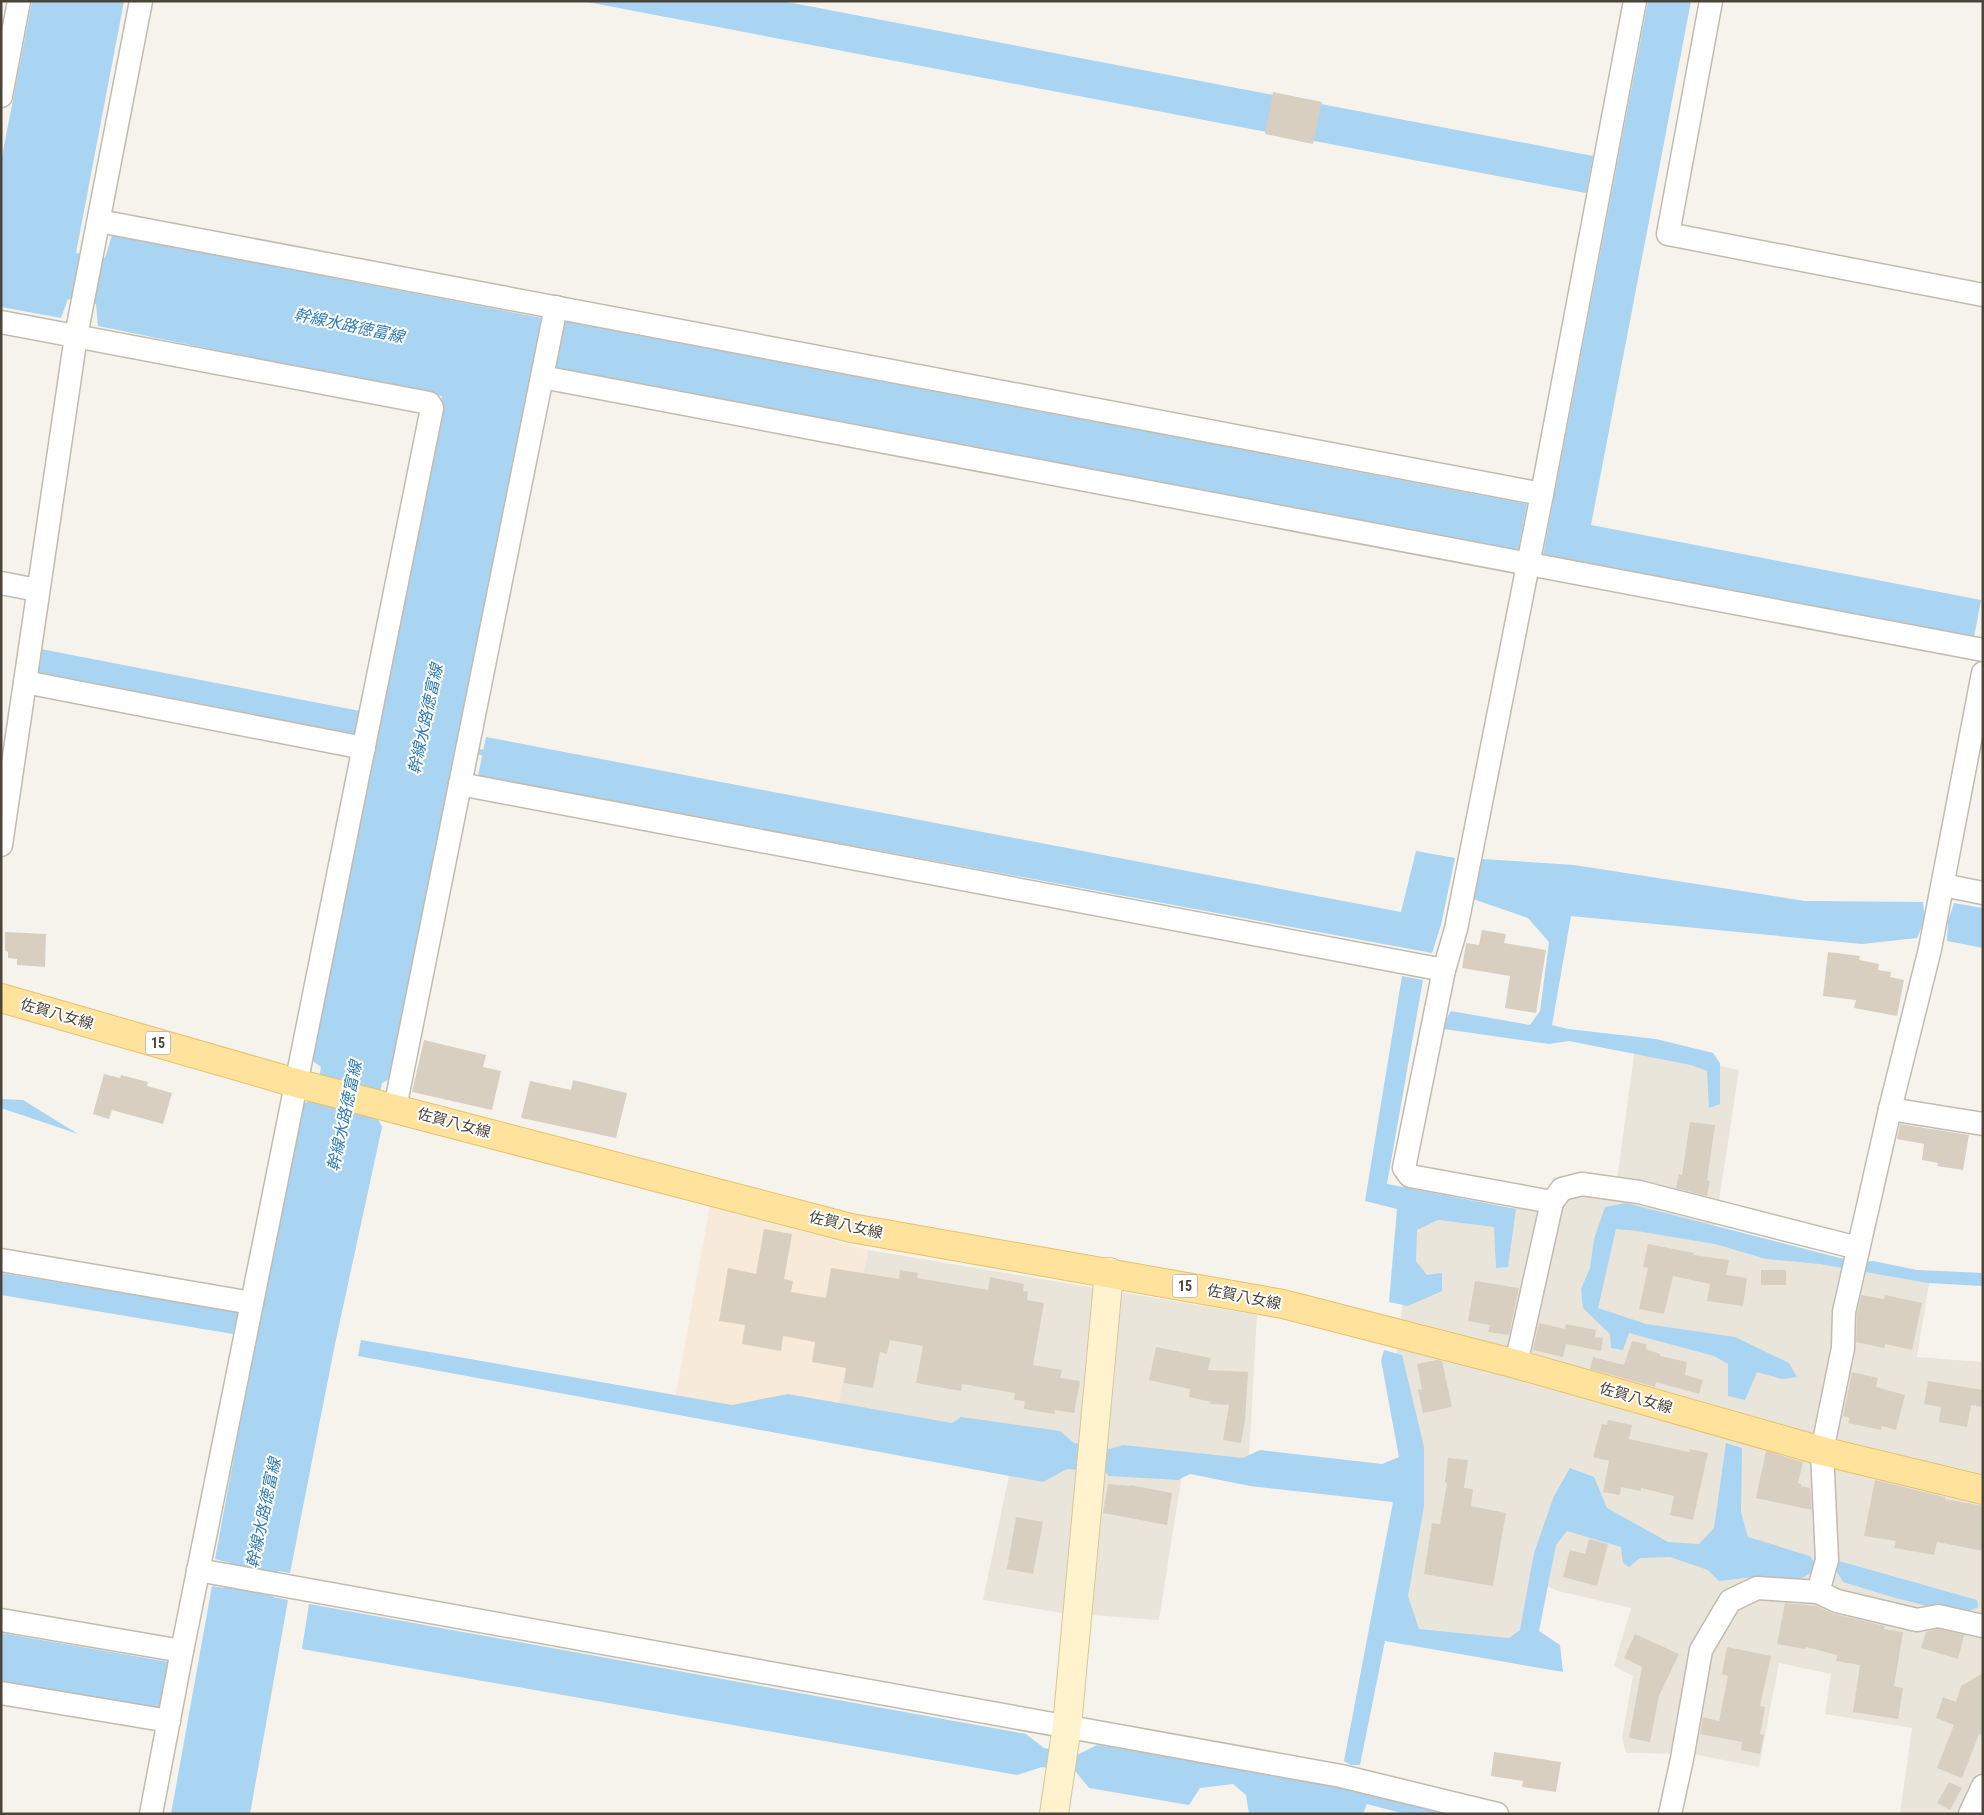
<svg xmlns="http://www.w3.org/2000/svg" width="1984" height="1815" viewBox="0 0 1984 1815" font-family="'Roboto Condensed','Noto Sans JP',sans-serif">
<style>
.residential{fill:#eae5da}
.commercial{fill:#f7ead8}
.water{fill:#a9d4f2}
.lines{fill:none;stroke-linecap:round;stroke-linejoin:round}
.stream{stroke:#a9d4f2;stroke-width:5.5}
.building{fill:#d8cfc1}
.street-casing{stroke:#c2bbae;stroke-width:25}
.secondary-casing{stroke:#d6c79b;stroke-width:30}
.primary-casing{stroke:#e6c16a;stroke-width:30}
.street{stroke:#fff;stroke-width:22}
.secondary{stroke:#fff3cd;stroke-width:28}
.primary{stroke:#ffe39c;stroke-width:28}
.labels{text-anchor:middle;stroke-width:4;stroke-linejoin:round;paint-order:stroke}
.shield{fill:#fff;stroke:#817c74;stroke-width:1}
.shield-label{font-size:14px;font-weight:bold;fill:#4b4439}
.street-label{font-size:15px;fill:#4b4439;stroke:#fff}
.water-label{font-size:16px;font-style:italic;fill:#2e7ab2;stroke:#fff}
</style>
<rect width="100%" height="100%" fill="#f6f3ec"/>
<g class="residential">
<polygon points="1635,1048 1739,1070 1714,1233 1930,1277 1917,1357 1983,1362 1983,1773 1974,1788 1963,1814 1900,1814 1912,1728 1825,1714 1831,1674 1779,1663 1759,1767 1693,1754 1626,1753 1622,1737 1633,1676 1614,1666 1631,1608 1558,1591 1537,1582 1523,1653 1376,1630 1404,1491 1395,1365 1414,1210 1508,1223 1519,1189 1547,1194 1553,1177 1617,1180"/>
<polygon points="868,1250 1257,1315 1248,1473 1183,1468 1159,1620 1063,1613 983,1600 1012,1461 833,1431"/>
</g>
<polygon class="commercial" points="710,1205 868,1250 833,1431 674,1405"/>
<g class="water">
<polygon points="32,1 124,1 76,253 105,258 112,235 542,318 390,1079 382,1083 376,1115 382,1127 335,1344 290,1573 278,1571 273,1597 288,1600 250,1814 171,1814 212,1586 224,1588 230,1563 215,1559 299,1105 315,1099 321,1067 310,1059 442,396 98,326 96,304 68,299 61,318 1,307 1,162"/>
<polygon points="582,1 782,1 1593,156 1586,193"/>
<polygon points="1648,1 1691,1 1591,525 1981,600 1974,637 1543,555"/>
<polygon points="564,321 1527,504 1518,552 555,368"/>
<polygon points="41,649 360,711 356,734 37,672"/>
<polygon points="486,737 1401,912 1416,851 1455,858 1441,925 1432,953 478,776"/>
<polygon points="1482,859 1574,865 1805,901 1923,902 1925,920 1917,938 1862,944 1571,916 1552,1025 1568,1029 1656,1039 1713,1053 1720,1063 1720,1104 1709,1108 1707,1071 1691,1065 1569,1041 1549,1044 1444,1029 1446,1019 1451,1011 1530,1025 1540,1011 1549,942 1528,918 1473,899"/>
<polygon points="1954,903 1983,908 1983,948 1947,941 1948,921"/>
<polygon points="1402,976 1423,980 1387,1184 1516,1209 1508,1267 1496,1268 1494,1227 1438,1220 1417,1230 1416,1261 1427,1275 1442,1273 1442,1291 1408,1306 1389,1302 1397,1209 1365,1201"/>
<polygon points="1,1099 23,1100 78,1134 1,1108"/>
<polygon points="1626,1203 1844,1259 1855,1263 1873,1261 1917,1270 1983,1273 1983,1286 1928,1283 1820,1264 1766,1259 1715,1244 1637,1231 1616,1229 1598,1308 1646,1324 1735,1337 1789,1363 1797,1377 1782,1379 1757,1372 1745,1400 1728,1396 1728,1364 1714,1356 1629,1333 1623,1350 1611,1348 1610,1334 1583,1308 1581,1289 1590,1268 1594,1239 1605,1207"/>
<polygon points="1,1273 238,1312 233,1334 1,1295"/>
<path d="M361,1340L732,1405L788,1394L952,1423L961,1417L1060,1431L1074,1443L1110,1449L1123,1445L1243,1458L1260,1450L1382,1464L1399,1457L1381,1360L1384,1350L1402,1355L1424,1447V1506L1408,1596L1419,1629L1509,1638L1520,1630L1534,1553L1554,1496L1570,1468L1594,1477L1607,1508L1668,1542L1699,1544L1714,1528L1726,1443L1742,1448L1741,1512L1748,1537L1810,1556L1816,1565C1805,1588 1778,1576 1759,1577C1746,1577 1732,1580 1719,1581L1708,1570L1670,1557L1640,1558L1629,1567L1623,1563L1621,1547L1567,1531L1556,1545L1539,1631L1560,1645L1563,1672L1385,1641L1360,1765H1351L1344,1761L1393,1502L1250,1486L1190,1474L1178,1480L1109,1476L1105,1472L1067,1469L1043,1482L358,1356Z"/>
<path d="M1839,1561L1977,1600L1978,1607C1959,1621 1868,1589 1843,1582L1836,1570Z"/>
<polygon points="309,1604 1026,1734 1044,1748 1079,1754 1097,1745 1346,1787 1463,1814 1405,1814 1367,1804 1363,1814 1249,1814 1246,1795 1233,1784 1200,1788 1189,1805 1089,1788 1076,1772 1042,1767 1017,1775 302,1649"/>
<polygon points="1,1633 169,1662 161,1712 1,1685"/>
</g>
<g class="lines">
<polyline class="stream" points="480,752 491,754"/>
</g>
<g class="building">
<polygon points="1273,92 1322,102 1313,144 1265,134"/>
<polygon points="1482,930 1506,934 1504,943 1546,950 1536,1013 1505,1008 1510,976 1462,968 1466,943 1479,945"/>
<polygon points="5,932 46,934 45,967 17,965 17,959 8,958 8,952 5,951"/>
<polygon points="1828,952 1860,956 1859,960 1879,964 1878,970 1891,972 1890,977 1904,980 1897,1016 1854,1008 1856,1000 1823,996"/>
<polygon points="424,1040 486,1055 483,1067 501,1071 492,1110 412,1092"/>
<polygon points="104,1074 120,1078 121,1075 148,1082 147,1086 172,1093 163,1124 112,1110 109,1119 93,1114"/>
<polygon points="573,1080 627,1093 616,1138 521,1118 530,1081 571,1090"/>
<polygon points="1690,1122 1715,1125 1707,1180 1710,1181 1707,1196 1676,1188 1679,1174 1682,1175"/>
<polygon points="1900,1124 1969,1135 1963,1170 1937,1166 1938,1163 1922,1160 1924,1144 1897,1139"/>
<polygon points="764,1229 792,1234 784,1279 793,1281 791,1292 826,1298 831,1268 899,1279 900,1270 918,1273 917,1278 988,1290 990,1277 1024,1284 1023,1291 1028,1292 1027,1300 1044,1303 1033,1365 1062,1370 1060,1378 1080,1381 1074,1413 1055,1410 1054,1414 1024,1409 1025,1401 1014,1400 1015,1393 962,1384 961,1391 916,1383 923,1346 890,1340 887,1354 880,1352 873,1388 844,1383 846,1368 812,1362 815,1342 783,1336 781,1351 742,1344 745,1325 719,1321 728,1268 756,1274"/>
<polygon points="1648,1244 1694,1253 1693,1255 1729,1260 1726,1275 1747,1278 1743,1306 1707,1301 1710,1284 1673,1276 1664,1314 1639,1309 1648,1268 1643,1267"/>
<rect x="1761" y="1270" width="25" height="15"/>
<polygon points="1475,1281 1519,1288 1509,1335 1488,1332 1490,1325 1468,1321"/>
<polygon points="1861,1295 1884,1299 1885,1295 1922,1303 1912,1350 1885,1344 1884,1348 1856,1342 1857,1314"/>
<polygon points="1539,1323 1565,1329 1566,1324 1596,1330 1595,1337 1603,1338 1601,1351 1566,1344 1563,1357 1533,1350"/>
<polygon points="1632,1341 1646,1344 1646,1349 1660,1354 1660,1356 1687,1362 1685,1375 1703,1380 1699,1394 1656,1382 1655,1387 1590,1369 1593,1357 1624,1365"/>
<polygon points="1156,1347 1211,1358 1208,1370 1248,1372 1245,1420 1241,1443 1223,1440 1229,1405 1210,1404 1211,1402 1189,1397 1190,1389 1149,1380"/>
<polygon points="1437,1360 1442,1361 1452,1407 1423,1413 1418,1390 1422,1389 1417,1364"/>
<polygon points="1852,1372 1878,1378 1876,1387 1905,1395 1896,1430 1882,1426 1881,1430 1848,1423 1850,1418 1843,1416"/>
<polygon points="1928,1381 1983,1390 1983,1407 1971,1405 1967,1427 1939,1422 1941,1407 1924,1404"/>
<polygon points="1608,1420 1632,1425 1629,1439 1689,1452 1690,1449 1708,1453 1693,1520 1670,1515 1674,1496 1641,1488 1641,1491 1621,1487 1620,1495 1603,1492 1609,1461 1593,1457 1602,1424 1607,1425"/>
<polygon points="1766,1451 1803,1462 1798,1483 1801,1484 1801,1486 1810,1488 1812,1510 1756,1498"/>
<polygon points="1448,1458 1468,1460 1464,1488 1473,1489 1471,1506 1506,1513 1493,1586 1424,1574 1432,1523 1440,1524 1447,1483 1445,1482"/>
<polygon points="1875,1480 1945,1497 1945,1499 1983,1506 1983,1551 1937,1542 1934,1555 1894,1548 1896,1541 1864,1536"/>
<polygon points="1108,1484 1130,1486 1130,1485 1172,1493 1167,1525 1103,1513"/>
<polygon points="1016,1517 1043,1522 1033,1574 1007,1569"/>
<polygon points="1589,1539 1608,1544 1597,1586 1563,1577 1570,1550 1585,1554"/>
<polygon points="1785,1603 1817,1606 1834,1614 1885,1626 1884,1629 1903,1632 1894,1686 1903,1688 1898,1719 1853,1712 1860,1665 1836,1661 1837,1655 1806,1647 1805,1649 1777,1644"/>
<polygon points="1938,1629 1964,1635 1958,1659 1921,1648 1926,1632"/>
<polygon points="1635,1634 1679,1654 1659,1696 1650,1742 1629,1738 1642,1667 1624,1658"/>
<polygon points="1727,1647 1771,1656 1760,1706 1765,1707 1760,1734 1764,1735 1760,1754 1741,1750 1742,1742 1700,1734 1703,1717 1719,1721 1728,1676 1722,1674"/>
<polygon points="1983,1673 1983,1735 1979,1734 1962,1778 1937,1768 1954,1725 1936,1718 1943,1697 1956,1702 1961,1686"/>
<polygon points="1494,1752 1561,1762 1556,1792 1522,1787 1523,1781 1491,1776"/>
<polygon points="1949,1782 1962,1788 1950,1810 1937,1803"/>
</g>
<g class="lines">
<defs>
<g id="street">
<polyline points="1635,1 1542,494 1456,929 1444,970 1404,1168 1410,1176 1552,1202 1562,1189 1582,1184 1639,1192 1858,1248"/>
<polyline points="1711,1 1668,234 1983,295"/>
<polyline points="1,96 19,1"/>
<polyline points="99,221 1542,494"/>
<polyline points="1,322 429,403 432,408 182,1651 151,1814"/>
<polyline points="542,377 1983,650"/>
<polyline points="1,583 37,590"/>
<polyline points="25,682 364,748"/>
<polyline points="460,784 1444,970"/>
<polyline points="1,845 76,336 141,1"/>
<polyline points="1943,885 1983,893"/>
<polyline points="395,1108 556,307"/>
<polyline points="1890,1109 1983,1124"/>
<polyline points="1,1260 252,1303"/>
<polyline points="1516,1364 1552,1202"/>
<polyline points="198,1570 1341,1776 1497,1814"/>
<polyline points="1818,1592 1837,1601 1917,1620 1938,1616 1983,1626"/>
<polyline points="1,1620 182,1651"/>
<polyline points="1,1693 169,1721"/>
<polyline points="1670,1814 1682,1759 1701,1650 1730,1601 1757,1588 1818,1592 1827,1560 1822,1451 1843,1348 1844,1312 1890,1109 1930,949 1983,673"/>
<polyline points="1970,1814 1983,1786"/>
</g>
<polyline id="secondary" points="1054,1814 1067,1726 1109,1272"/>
<polyline id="primary" points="1,998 296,1083 851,1228 1283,1304 1516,1364 1822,1451 1983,1490"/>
</defs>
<use href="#street" class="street-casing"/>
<use href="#secondary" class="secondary-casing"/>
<use href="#primary" class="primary-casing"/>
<use href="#street" class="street"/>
<use href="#secondary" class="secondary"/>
<use href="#primary" class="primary"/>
</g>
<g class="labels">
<g class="shield">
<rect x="145.5" y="1031.5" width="25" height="23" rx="4"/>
<rect x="1172.5" y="1274.5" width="25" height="23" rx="4"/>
</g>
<g class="shield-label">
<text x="158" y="1048">15</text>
<text x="1185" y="1291">15</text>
</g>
<g class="street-label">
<text transform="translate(57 1014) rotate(16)" y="5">佐賀八女線</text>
<text transform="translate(454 1123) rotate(15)" y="5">佐賀八女線</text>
<text transform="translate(846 1225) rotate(13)" y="5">佐賀八女線</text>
<text transform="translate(1244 1297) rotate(11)" y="5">佐賀八女線</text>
<text transform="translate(1636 1398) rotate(16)" y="5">佐賀八女線</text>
</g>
<g class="water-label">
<text transform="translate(349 325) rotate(12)" y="6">幹線水路徳富線</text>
<text transform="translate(425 719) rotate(-78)" y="6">幹線水路徳富線</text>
<text transform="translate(344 1116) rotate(-78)" y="6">幹線水路徳富線</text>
<text transform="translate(263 1513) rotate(-78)" y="6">幹線水路徳富線</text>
</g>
</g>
<rect width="1984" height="1815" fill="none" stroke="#4b4439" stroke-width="5"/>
</svg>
